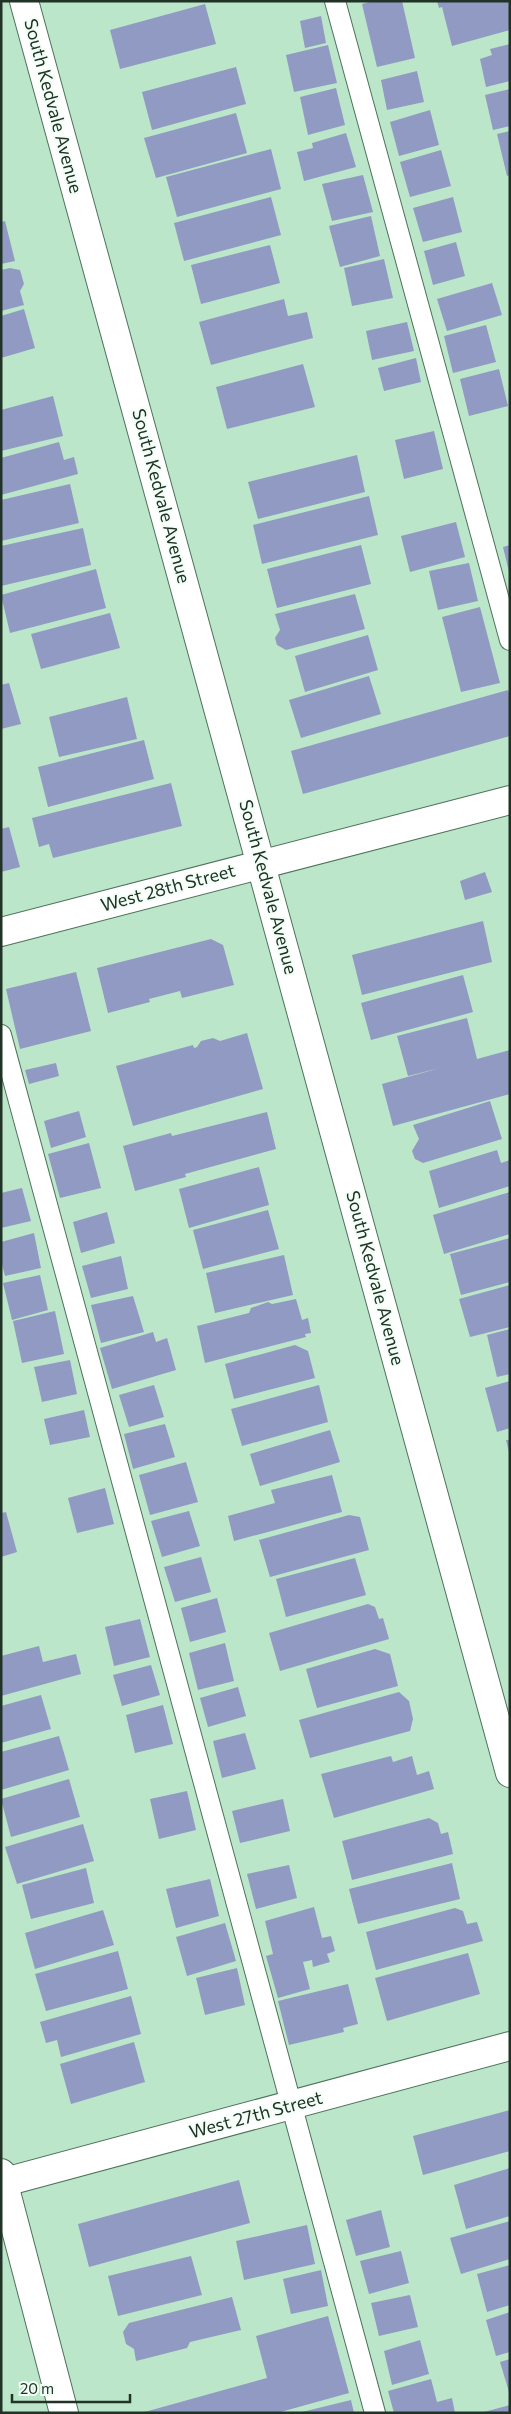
<svg xmlns="http://www.w3.org/2000/svg" width="511" height="2414" viewBox="0 0 511 2414" font-family="Commissioner,sans-serif">
<style>
.building{fill:#919ac2}
.lines{fill:none;stroke-linecap:round;stroke-linejoin:round}
.lane-casing{stroke:#4d735a;stroke-width:22}
.street-casing{stroke:#4d735a;stroke-width:30}
.lane{stroke:#fff;stroke-width:20}
.street{stroke:#fff;stroke-width:28}
.labels{text-anchor:middle;stroke-width:4;stroke-linejoin:round;paint-order:stroke}
.street-label{font-size:18px;fill:#213226;stroke:#f2fff6}
</style>
<rect width="100%" height="100%" fill="#bce6c9"/>
<g class="building">
<polygon points="373,1 402,1 415,58 377,67 362,4"/>
<polygon points="437,1 510,1 510,30 452,46 442,7 439,8"/>
<polygon points="205,4 216,44 120,69 110,30"/>
<polygon points="321,16 326,43 305,48 300,21"/>
<polygon points="510,44 510,81 486,87 480,59 492,55 490,49"/>
<polygon points="328,45 337,83 294,92 286,55"/>
<polygon points="236,67 246,104 152,130 142,92"/>
<polygon points="417,71 424,102 387,110 381,80"/>
<polygon points="336,88 345,125 308,135 300,97"/>
<polygon points="510,89 510,126 493,130 485,95"/>
<polygon points="430,110 439,145 399,156 390,122"/>
<polygon points="236,113 247,153 156,178 144,138"/>
<polygon points="510,131 510,175 507,176 497,134"/>
<polygon points="346,133 356,167 304,181 297,152 313,148 312,143"/>
<polygon points="271,149 281,189 177,217 166,177"/>
<polygon points="441,150 451,186 410,197 400,162"/>
<polygon points="363,175 373,212 332,221 322,184"/>
<polygon points="271,197 281,235 184,261 174,223"/>
<polygon points="453,197 462,232 423,242 413,208"/>
<polygon points="371,216 380,256 340,267 329,226"/>
<polygon points="5,221 15,261 1,264 1,222"/>
<polygon points="456,242 465,276 433,285 424,251"/>
<polygon points="270,245 280,283 201,304 191,265"/>
<polygon points="384,259 393,298 352,306 344,268"/>
<polygon points="10,268 20,270 24,284 20,291 24,305 1,311 1,270"/>
<polygon points="492,283 502,315 447,331 437,299"/>
<polygon points="284,299 288,316 307,312 313,338 211,365 199,322"/>
<polygon points="24,309 35,348 1,358 1,316"/>
<polygon points="407,322 414,351 372,360 366,331"/>
<polygon points="486,325 496,362 453,373 444,336"/>
<polygon points="416,358 421,382 384,391 378,368"/>
<polygon points="303,364 315,407 227,429 216,387"/>
<polygon points="499,369 508,406 469,416 460,379"/>
<polygon points="53,396 63,436 1,451 1,410"/>
<polygon points="434,431 443,469 404,479 395,440"/>
<polygon points="59,442 64,460 74,457 78,474 1,495 1,458"/>
<polygon points="357,455 365,492 258,519 248,482"/>
<polygon points="70,484 79,523 1,541 1,500"/>
<polygon points="369,496 378,535 262,564 253,525"/>
<polygon points="456,522 465,557 410,572 401,536"/>
<polygon points="83,528 91,565 1,586 1,546"/>
<polygon points="361,545 371,584 277,608 267,569"/>
<polygon points="510,545 510,572 509,572 503,547"/>
<polygon points="469,563 478,601 438,610 429,571"/>
<polygon points="96,569 106,608 10,633 1,595"/>
<polygon points="355,594 365,629 286,650 277,645 275,638 280,630 275,614"/>
<polygon points="480,607 500,683 461,692 442,617"/>
<polygon points="110,613 120,648 41,669 31,634"/>
<polygon points="368,635 378,670 305,692 295,656"/>
<polygon points="369,676 381,714 301,738 289,700"/>
<polygon points="9,683 21,724 1,729 1,685"/>
<polygon points="508,690 510,696 510,736 303,794 291,751"/>
<polygon points="127,697 137,739 59,757 49,717"/>
<polygon points="144,740 154,779 48,807 38,767"/>
<polygon points="171,783 182,826 53,858 49,844 39,847 32,818"/>
<polygon points="9,827 20,867 1,872 1,829"/>
<polygon points="485,872 492,892 465,900 460,881"/>
<polygon points="483,921 492,962 362,995 352,955"/>
<polygon points="211,939 223,945 234,985 182,998 180,991 149,999 150,1002 108,1013 97,968"/>
<polygon points="76,972 91,1031 20,1049 6,989"/>
<polygon points="463,975 473,1012 371,1040 361,1003"/>
<polygon points="467,1018 477,1059 510,1050 510,1094 393,1126 382,1084 440,1068 408,1076 397,1036"/>
<polygon points="247,1033 263,1089 133,1126 116,1066 193,1045 194,1048 197,1047 201,1041 213,1038 220,1041"/>
<polygon points="56,1063 59,1076 29,1084 25,1070"/>
<polygon points="490,1101 502,1139 423,1163 415,1159 412,1151 419,1139 413,1125"/>
<polygon points="79,1111 86,1137 51,1148 44,1121"/>
<polygon points="267,1112 276,1149 185,1174 186,1177 135,1191 123,1146 171,1133 172,1136"/>
<polygon points="89,1143 101,1188 60,1198 48,1154"/>
<polygon points="497,1150 501,1163 510,1160 510,1186 439,1208 429,1171"/>
<polygon points="259,1167 269,1205 189,1228 179,1189"/>
<polygon points="22,1188 31,1221 1,1228 1,1193"/>
<polygon points="510,1192 510,1234 444,1254 433,1215"/>
<polygon points="268,1210 279,1249 203,1269 193,1230"/>
<polygon points="107,1212 115,1243 81,1253 73,1222"/>
<polygon points="34,1233 41,1268 5,1276 1,1260 1,1242"/>
<polygon points="510,1238 510,1282 461,1295 450,1254"/>
<polygon points="284,1255 293,1295 215,1313 206,1273"/>
<polygon points="121,1256 128,1289 91,1298 82,1266"/>
<polygon points="40,1275 48,1310 12,1320 3,1283"/>
<polygon points="510,1285 510,1327 470,1337 459,1299"/>
<polygon points="133,1296 144,1332 101,1343 91,1305"/>
<polygon points="296,1299 302,1320 308,1318 311,1333 305,1334 306,1337 205,1363 197,1326 249,1313 251,1308 268,1302 272,1304"/>
<polygon points="55,1311 64,1354 22,1363 13,1321"/>
<polygon points="510,1329 510,1374 497,1377 487,1335"/>
<polygon points="153,1332 156,1342 167,1338 176,1370 112,1389 100,1348"/>
<polygon points="295,1345 308,1351 315,1378 234,1399 225,1364"/>
<polygon points="70,1360 77,1394 42,1402 34,1367"/>
<polygon points="510,1381 510,1428 497,1432 485,1388"/>
<polygon points="154,1385 164,1417 129,1427 119,1395"/>
<polygon points="319,1385 328,1422 242,1446 231,1409"/>
<polygon points="84,1410 90,1437 50,1445 44,1419"/>
<polygon points="165,1424 175,1457 133,1469 124,1434"/>
<polygon points="330,1430 340,1462 260,1486 250,1454"/>
<polygon points="506,1440 510,1440 510,1452 509,1452"/>
<polygon points="186,1462 198,1502 150,1515 139,1475"/>
<polygon points="332,1475 342,1512 234,1541 228,1516 275,1503 271,1490"/>
<polygon points="105,1488 114,1524 77,1533 68,1498"/>
<polygon points="189,1511 200,1546 162,1557 151,1521"/>
<polygon points="6,1512 17,1552 1,1557 1,1513"/>
<polygon points="349,1515 360,1517 369,1550 270,1577 259,1540"/>
<polygon points="201,1557 211,1592 175,1602 164,1567"/>
<polygon points="355,1558 366,1595 286,1617 276,1579"/>
<polygon points="217,1598 226,1632 190,1642 181,1608"/>
<polygon points="368,1604 375,1607 379,1619 383,1618 389,1639 280,1671 269,1633"/>
<polygon points="140,1619 150,1657 114,1666 105,1627"/>
<polygon points="225,1643 234,1681 198,1690 189,1653"/>
<polygon points="39,1646 43,1662 76,1654 81,1674 1,1696 1,1656"/>
<polygon points="375,1649 390,1654 398,1686 317,1708 306,1669"/>
<polygon points="151,1665 160,1695 122,1706 113,1675"/>
<polygon points="238,1687 246,1716 208,1727 200,1698"/>
<polygon points="399,1692 409,1701 413,1719 410,1731 310,1758 299,1720"/>
<polygon points="41,1695 51,1729 1,1743 1,1706"/>
<polygon points="163,1705 173,1744 135,1753 126,1715"/>
<polygon points="245,1733 256,1769 222,1778 213,1741"/>
<polygon points="59,1736 69,1770 1,1790 1,1752"/>
<polygon points="391,1756 393,1762 412,1756 417,1775 429,1771 434,1789 334,1818 321,1774"/>
<polygon points="69,1779 80,1817 11,1837 1,1799"/>
<polygon points="187,1791 196,1830 159,1839 150,1799"/>
<polygon points="283,1799 290,1831 240,1843 232,1811"/>
<polygon points="429,1818 438,1823 441,1834 448,1832 453,1854 352,1880 342,1841"/>
<polygon points="83,1824 94,1861 17,1884 5,1847"/>
<polygon points="452,1863 460,1899 358,1924 349,1889"/>
<polygon points="289,1865 297,1898 256,1909 247,1874"/>
<polygon points="86,1868 94,1903 31,1919 22,1885"/>
<polygon points="210,1879 219,1916 176,1928 166,1889"/>
<polygon points="314,1907 322,1938 331,1936 335,1951 327,1954 330,1962 313,1967 312,1960 303,1962 310,1989 278,1998 266,1956 273,1954 265,1921"/>
<polygon points="455,1908 463,1911 467,1924 477,1922 483,1941 376,1970 366,1932"/>
<polygon points="103,1910 114,1945 35,1969 25,1933"/>
<polygon points="225,1923 236,1961 187,1976 176,1937"/>
<polygon points="118,1951 128,1989 46,2011 35,1974"/>
<polygon points="468,1953 480,1994 387,2021 375,1978"/>
<polygon points="237,1968 245,2005 205,2015 196,1978"/>
<polygon points="348,1984 358,2024 343,2028 344,2032 289,2045 278,2001"/>
<polygon points="131,1996 141,2034 61,2057 57,2040 46,2043 40,2022"/>
<polygon points="134,2042 145,2082 71,2104 60,2064"/>
<polygon points="510,2110 510,2151 423,2175 413,2136"/>
<polygon points="510,2168 510,2216 466,2229 454,2185"/>
<polygon points="239,2180 250,2223 89,2267 78,2224"/>
<polygon points="381,2210 390,2247 356,2256 346,2220"/>
<polygon points="510,2221 510,2259 461,2274 450,2238"/>
<polygon points="307,2225 315,2264 244,2280 236,2241"/>
<polygon points="401,2251 409,2283 369,2294 360,2261"/>
<polygon points="191,2256 202,2295 118,2316 108,2276"/>
<polygon points="510,2265 510,2305 487,2312 477,2274"/>
<polygon points="321,2270 328,2306 291,2314 283,2279"/>
<polygon points="410,2295 418,2327 379,2336 371,2303"/>
<polygon points="232,2297 241,2330 190,2342 187,2348 136,2361 134,2349 126,2344 123,2332 129,2323"/>
<polygon points="510,2312 510,2352 496,2356 486,2320"/>
<polygon points="328,2316 349,2393 277,2413 141,2413 267,2378 256,2336"/>
<polygon points="420,2340 429,2374 392,2385 384,2351"/>
<polygon points="510,2359 510,2392 509,2392 500,2362"/>
<polygon points="431,2379 437,2402 452,2398 455,2413 394,2413 388,2391"/>
<polygon points="351,2400 354,2413 302,2413 302,2412"/>
<polygon points="510,2405 510,2413 484,2413 484,2412"/>
</g>
<g class="lines">
<defs>
<g id="lane">
<polyline points="335,1 510,640"/>
<polyline points="1,1035 375,2413"/>
</g>
<g id="street">
<polyline points="24,1 510,1773"/>
<polyline points="1,932 510,800"/>
<polyline points="1,2173 64,2413"/>
<polyline points="1,2183 510,2046"/>
</g>
</defs>
<use href="#lane" class="lane-casing"/>
<use href="#street" class="street-casing"/>
<use href="#lane" class="lane"/>
<use href="#street" class="street"/>
</g>
<g class="labels">
<g class="street-label">
<text transform="translate(53 106) rotate(75)" y="6">South Kedvale Avenue</text>
<text transform="translate(161 496) rotate(75)" y="6">South Kedvale Avenue</text>
<text transform="translate(268 887) rotate(75)" y="6">South Kedvale Avenue</text>
<text transform="translate(168 888) rotate(-15)" y="6">West 28th Street</text>
<text transform="translate(375 1278) rotate(75)" y="6">South Kedvale Avenue</text>
<text transform="translate(256 2115) rotate(-15)" y="6">West 27th Street</text>
</g>
</g>
<rect width="511" height="2414" fill="none" stroke="#213226" stroke-width="5"/>
<path d="M12 2394v8h118v-8" fill="none" stroke="#213226" stroke-width="2.5"/>
<text x="20" y="2394" font-size="15" fill="#213226" stroke="#f2fff6" stroke-width="4" paint-order="stroke">20 m</text>
</svg>
